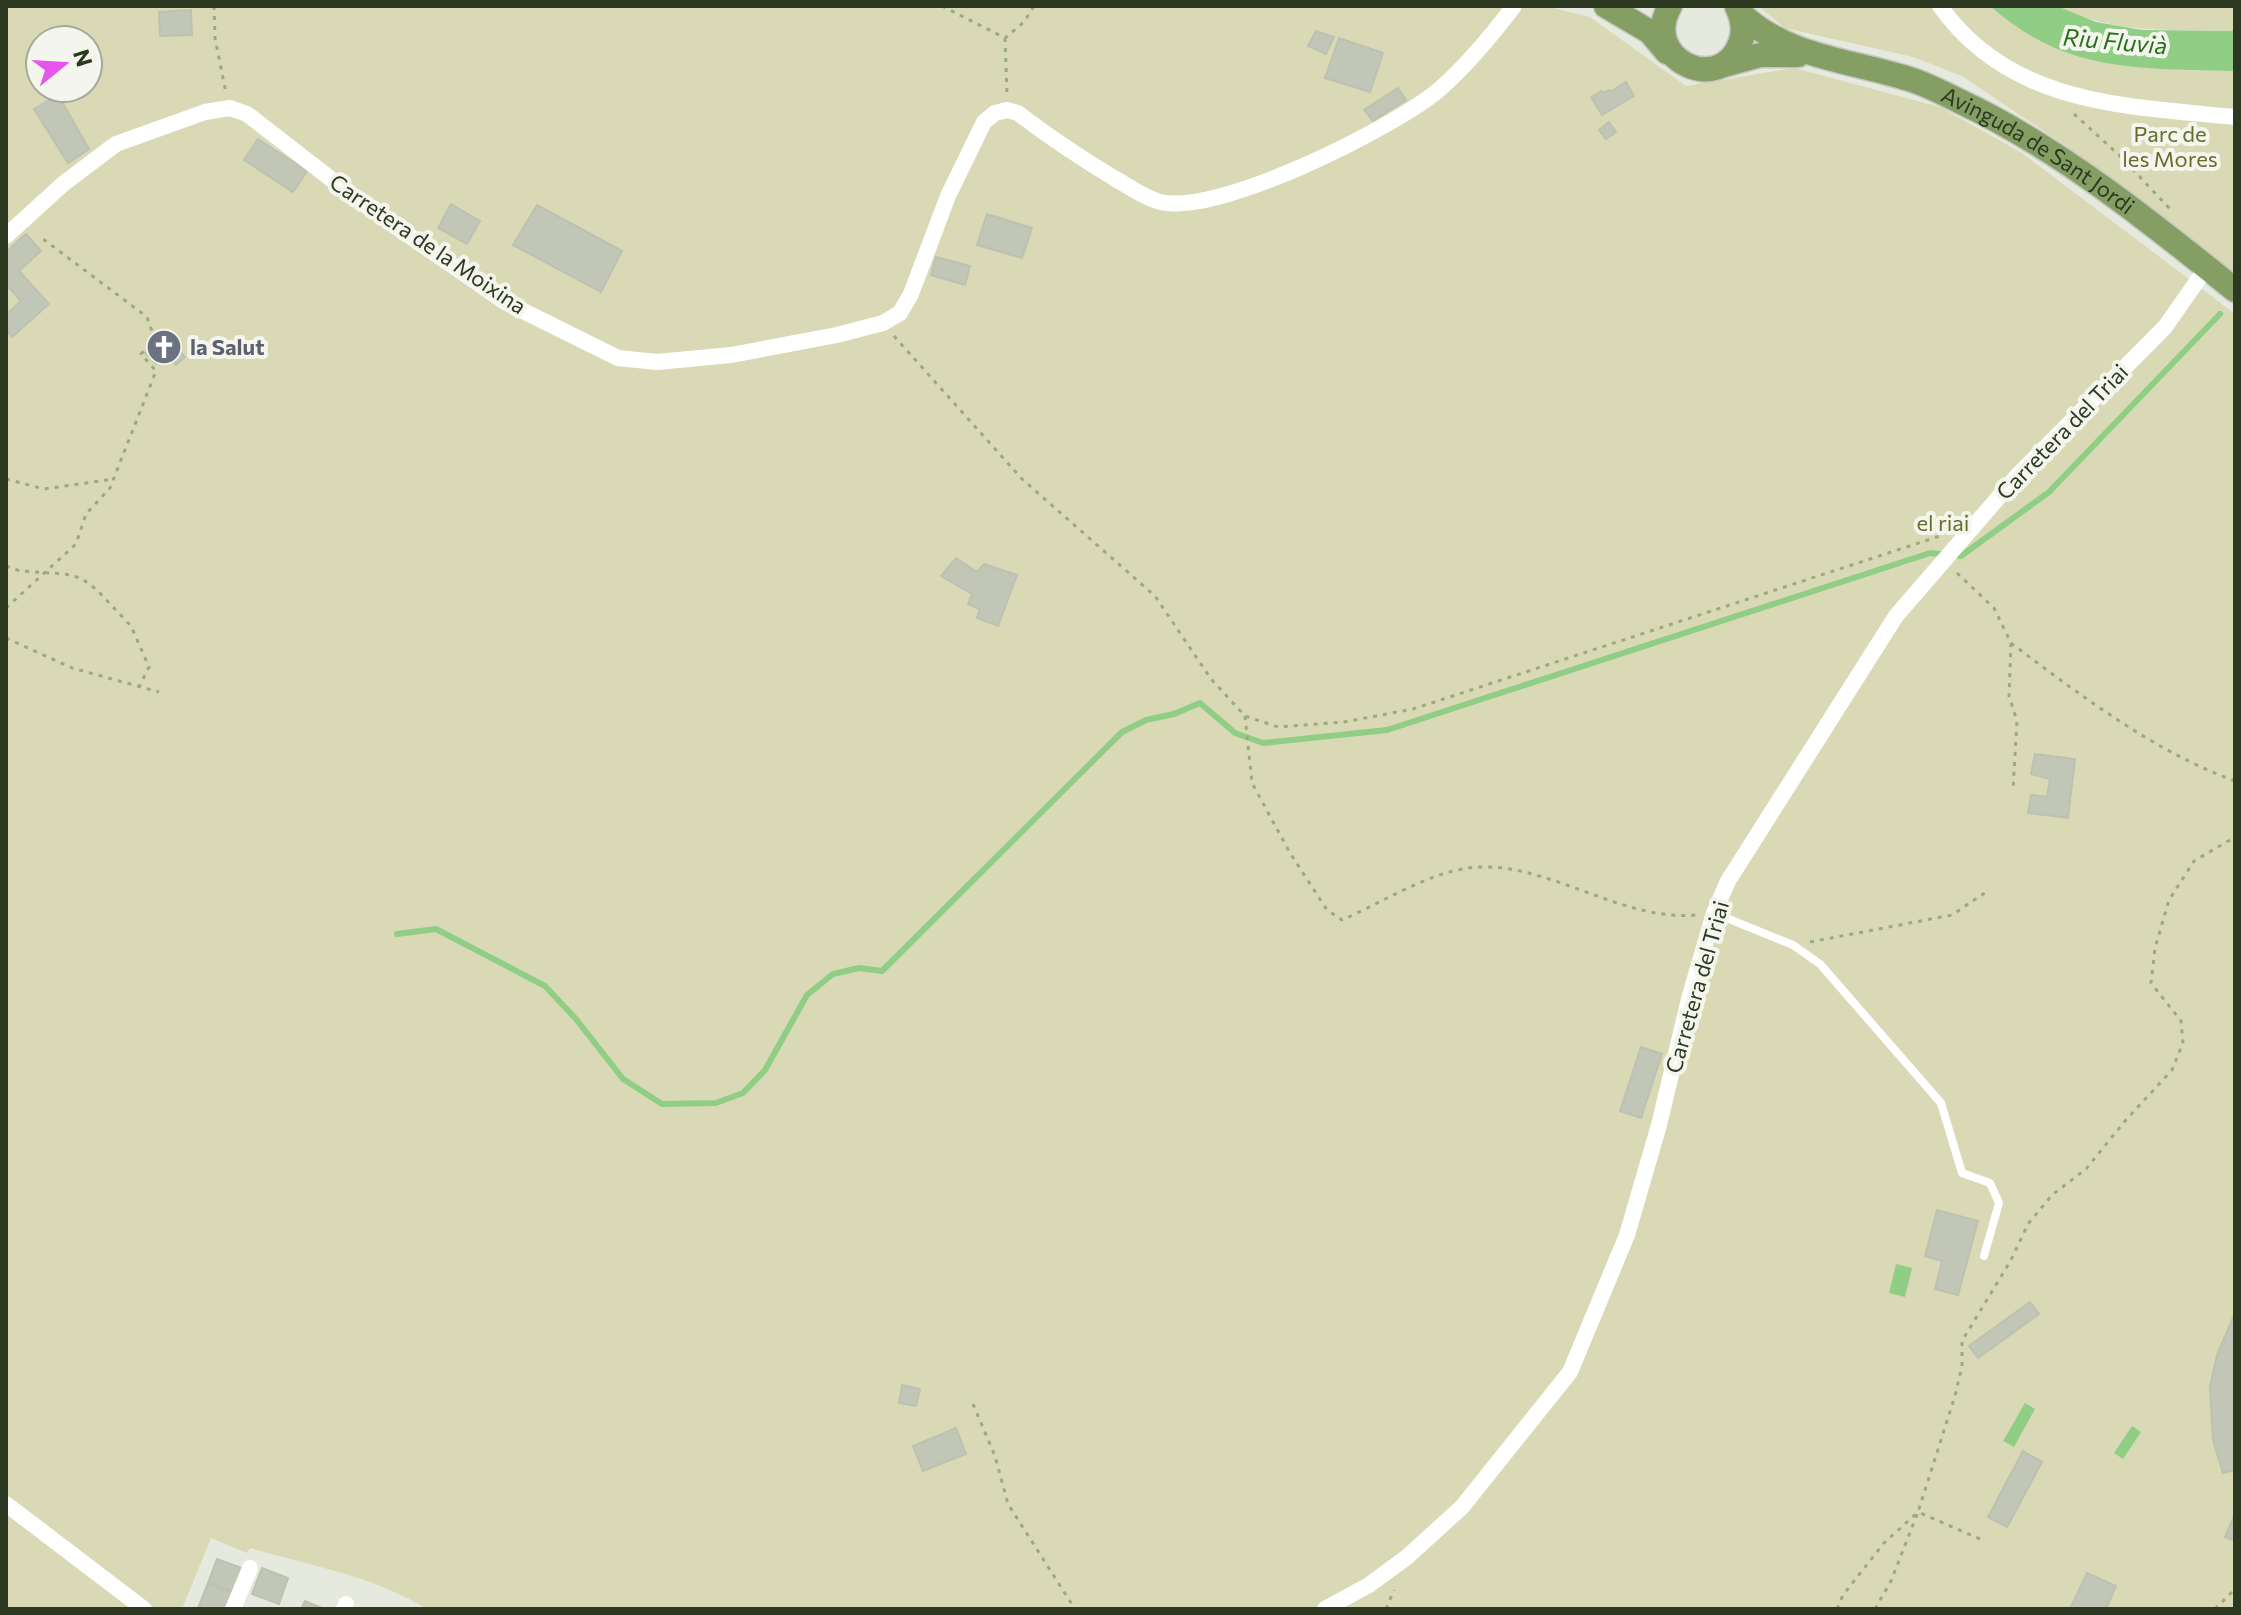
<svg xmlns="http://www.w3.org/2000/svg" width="2241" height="1615" viewBox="0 0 2241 1615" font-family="Commissioner,sans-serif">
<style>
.green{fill:#dad9b6;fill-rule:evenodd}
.water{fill:#90ce86}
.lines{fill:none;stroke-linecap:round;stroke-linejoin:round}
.stream{stroke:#90ce86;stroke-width:6}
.building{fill:#c2c6b6;stroke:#bdc2b0;stroke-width:2}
.primary-casing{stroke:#c4c7c1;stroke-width:27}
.path{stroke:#9aac7f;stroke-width:3;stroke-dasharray:4 6;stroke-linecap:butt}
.lane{stroke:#fff;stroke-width:8}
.street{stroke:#fff;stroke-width:16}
.primary{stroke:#849e63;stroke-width:24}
.labels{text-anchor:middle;stroke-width:8;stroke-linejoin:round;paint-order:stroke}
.park-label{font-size:22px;fill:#676d2b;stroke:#f4f6ee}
.street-label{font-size:22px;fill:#2d3820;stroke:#f4f6ee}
.worship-label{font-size:22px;font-weight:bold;fill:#5b616d;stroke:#f4f6ee;text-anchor:start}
.water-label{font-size:24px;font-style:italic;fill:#27711c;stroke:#f4f6ee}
</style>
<rect width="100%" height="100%" fill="#e6e9dd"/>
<g class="green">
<path d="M6,6H1545L1590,17L1686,86L1794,68L1940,107L2022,153L2235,314V1609H427C374,1576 309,1565 250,1548L247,1553L211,1538L182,1609H6ZM40,40H88V88H40Z"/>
<path d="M1758,6H1990C2070,71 2137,69 2235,71V276L2078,154L1962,76L1913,57L1785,28Z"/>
<path d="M2057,6H2235V31C2172,29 2116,35 2057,6Z"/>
</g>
<g class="water">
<path d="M1990,6H2057L2096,22L2142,30L2235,31V71C2140,68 2067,74 1990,6Z"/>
<polygon points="1896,1264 1912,1268 1905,1297 1889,1293"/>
<polygon points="2025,1403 2035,1409 2014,1447 2003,1441"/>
<polygon points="2132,1426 2141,1432 2123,1459 2114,1453"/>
</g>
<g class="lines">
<polyline class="stream" points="397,934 436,929 545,986 576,1019 623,1079 662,1104 716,1103 743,1093 765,1070 807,995 833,974 859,968 882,971 1122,732 1146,720 1174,714 1200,703 1235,733 1263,743 1387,730 1930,553 1961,556 2049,492 2220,314"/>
</g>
<g class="building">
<polygon points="191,10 192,35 160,36 159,12"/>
<polygon points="1316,31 1334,37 1326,54 1308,46"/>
<polygon points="1339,38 1383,53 1370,92 1325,78"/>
<polygon points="1626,82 1634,96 1602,115 1591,97 1602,91 1603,93 1609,90 1610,92"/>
<polygon points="1398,88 1406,100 1373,121 1364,110"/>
<polygon points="58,95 89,149 68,163 34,109"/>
<polygon points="1609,122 1616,132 1606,139 1599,130"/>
<polygon points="258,139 307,171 293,192 244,160"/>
<polygon points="451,204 480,221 467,244 438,228"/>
<polygon points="537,205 622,251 601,292 513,245"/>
<polygon points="987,214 1032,228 1022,258 977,245"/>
<polygon points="26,234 41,251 19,271 49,304 12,337 6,330 6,315 21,301 6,284 6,252"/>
<polygon points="936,257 970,266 965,285 931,275"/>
<polygon points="167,338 185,357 176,365 167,354 156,364 145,353 160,339"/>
<polygon points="956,558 977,572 984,564 1017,575 998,626 977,618 980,609 968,604 972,594 941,576"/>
<polygon points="2035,754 2075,759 2068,818 2028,813 2031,795 2047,797 2050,779 2031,774"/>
<polygon points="1641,1047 1662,1054 1641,1118 1620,1111"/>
<polygon points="1937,1210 1978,1221 1958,1295 1935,1289 1942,1261 1925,1256"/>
<polygon points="2030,1302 2039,1314 1978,1358 1969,1346"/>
<polygon points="2235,1313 2235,1470 2223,1473 2213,1440 2210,1387 2217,1355"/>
<polygon points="902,1385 920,1389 916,1406 899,1403"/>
<polygon points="956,1428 966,1454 923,1471 913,1446"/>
<polygon points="2023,1451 2042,1462 2007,1527 1988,1517"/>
<polygon points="2235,1514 2235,1541 2225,1537"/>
<polygon points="217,1559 242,1568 233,1592 208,1583"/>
<polygon points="262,1568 288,1578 279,1604 252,1594"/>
<polygon points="2087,1573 2116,1586 2106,1609 2070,1609"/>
<polygon points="208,1583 233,1592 226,1609 198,1608"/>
<polygon points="305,1601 324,1609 301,1609"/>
</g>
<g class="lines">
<defs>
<g id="primary">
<polyline points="1606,6 1650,32 1667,52"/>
<path d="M1670,6C1640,58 1719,97 1740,44C1745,31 1743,19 1737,7"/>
<path id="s1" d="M1741,14C1788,58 1850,60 1909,79C1926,84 1943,93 1959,101C2056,146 2152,223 2235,290"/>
<polyline points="1724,65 1760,55 1798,55"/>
</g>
</defs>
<use href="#primary" class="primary-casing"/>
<g class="path">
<polyline points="214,6 215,38 226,93"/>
<polyline points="942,6 1005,38 1024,22 1034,6"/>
<polyline points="1005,38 1007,94"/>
<polyline points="2074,114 2120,156 2171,210"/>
<polyline points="894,336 1022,479 1155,596 1211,679 1245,716 1278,727 1344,722 1413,709 1943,535"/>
<polyline points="6,479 44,489 114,479"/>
<polyline points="6,566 20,571 65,574 81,578 97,590 131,626 149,667 139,687"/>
<polyline points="1957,573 1994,608 2011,643 2009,696 2017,721 2013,790"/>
<polyline points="6,608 76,544 86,514 110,488 156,371 141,354 155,340 147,317 43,239"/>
<polyline points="6,638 72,668 159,692"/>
<path d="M2011,643C2080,695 2153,751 2235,781"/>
<path d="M1245,716L1252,783L1290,853L1327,910L1342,920C1381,903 1426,874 1468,868C1544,858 1619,922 1696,915"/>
<polyline points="1810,942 1952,915 1989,890"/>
<polyline points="973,1404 995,1456 1008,1504 1075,1609"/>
<polyline points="1386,1609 1394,1590"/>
<polyline points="1837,1609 1843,1595 1884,1543 1918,1512 1955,1396 1962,1366 1962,1341 2011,1260 2028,1224 2052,1195 2086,1169 2125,1121 2172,1070 2183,1043 2181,1021 2151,983 2155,948 2169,900 2194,861 2235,837"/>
<polyline points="1875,1609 1891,1581 1918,1512 1980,1539"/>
<polyline points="2215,1609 2235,1589"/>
</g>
<polyline class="lane" points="1714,913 1793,945 1820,964 1941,1103 1962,1173 1990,1183 1999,1203 1984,1256"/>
<g class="street">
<path d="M1940,6C2010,105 2125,106 2235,117"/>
<path d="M6,236L63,184L116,144L205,112L230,108L247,114L358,200L505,302L618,358L657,362L731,355L837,335L883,323L900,313L911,294L948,196L984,122L995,113L1007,110L1018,113C1049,137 1081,158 1114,178C1128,186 1142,196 1157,201C1212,220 1398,126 1441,88C1468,64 1492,35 1514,6"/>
<polyline points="6,1504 144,1609"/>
<polyline points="233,1609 250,1568"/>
<polyline points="344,1609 346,1604"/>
<polyline points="1325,1609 1369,1585 1407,1557 1462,1507 1570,1372 1627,1235 1659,1125 1689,999 1714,913 1728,881 1896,616 2017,476 2165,327 2207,267"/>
</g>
<use href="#primary" class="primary"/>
</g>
<defs>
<symbol id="church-disc" viewBox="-11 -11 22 22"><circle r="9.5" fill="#6b7280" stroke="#f4f6ee"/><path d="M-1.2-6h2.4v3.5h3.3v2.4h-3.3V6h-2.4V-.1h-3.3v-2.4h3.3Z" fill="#fff"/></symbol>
</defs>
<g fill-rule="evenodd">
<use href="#church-disc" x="144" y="327" width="40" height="40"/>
</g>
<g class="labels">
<g class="park-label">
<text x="2170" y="142">Parc de<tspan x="2170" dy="25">les Mores</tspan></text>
<text x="1943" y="531">el riai</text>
</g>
<g class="street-label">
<text dy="8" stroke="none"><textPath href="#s1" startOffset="330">Avinguda de Sant Jordi</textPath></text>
<text transform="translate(428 244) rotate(34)" y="8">Carretera de la Moixina</text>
<text transform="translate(2062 432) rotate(-46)" y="8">Carretera del Triai</text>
<text transform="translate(1697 987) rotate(-74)" y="8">Carretera del Triai</text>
</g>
<g class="worship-label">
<text x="190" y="355">la Salut</text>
</g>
<g class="water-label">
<text transform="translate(2115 42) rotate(5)" y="8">Riu Fluvià</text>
</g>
</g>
<rect width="2241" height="1615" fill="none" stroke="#2d3820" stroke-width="16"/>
<g transform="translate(64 64) rotate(72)"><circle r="38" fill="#f4f6ee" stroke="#a4aa9c" stroke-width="2"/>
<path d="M0-6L14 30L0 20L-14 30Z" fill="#e656ee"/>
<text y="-12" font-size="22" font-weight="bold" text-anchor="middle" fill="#2d3820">N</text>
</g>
</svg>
